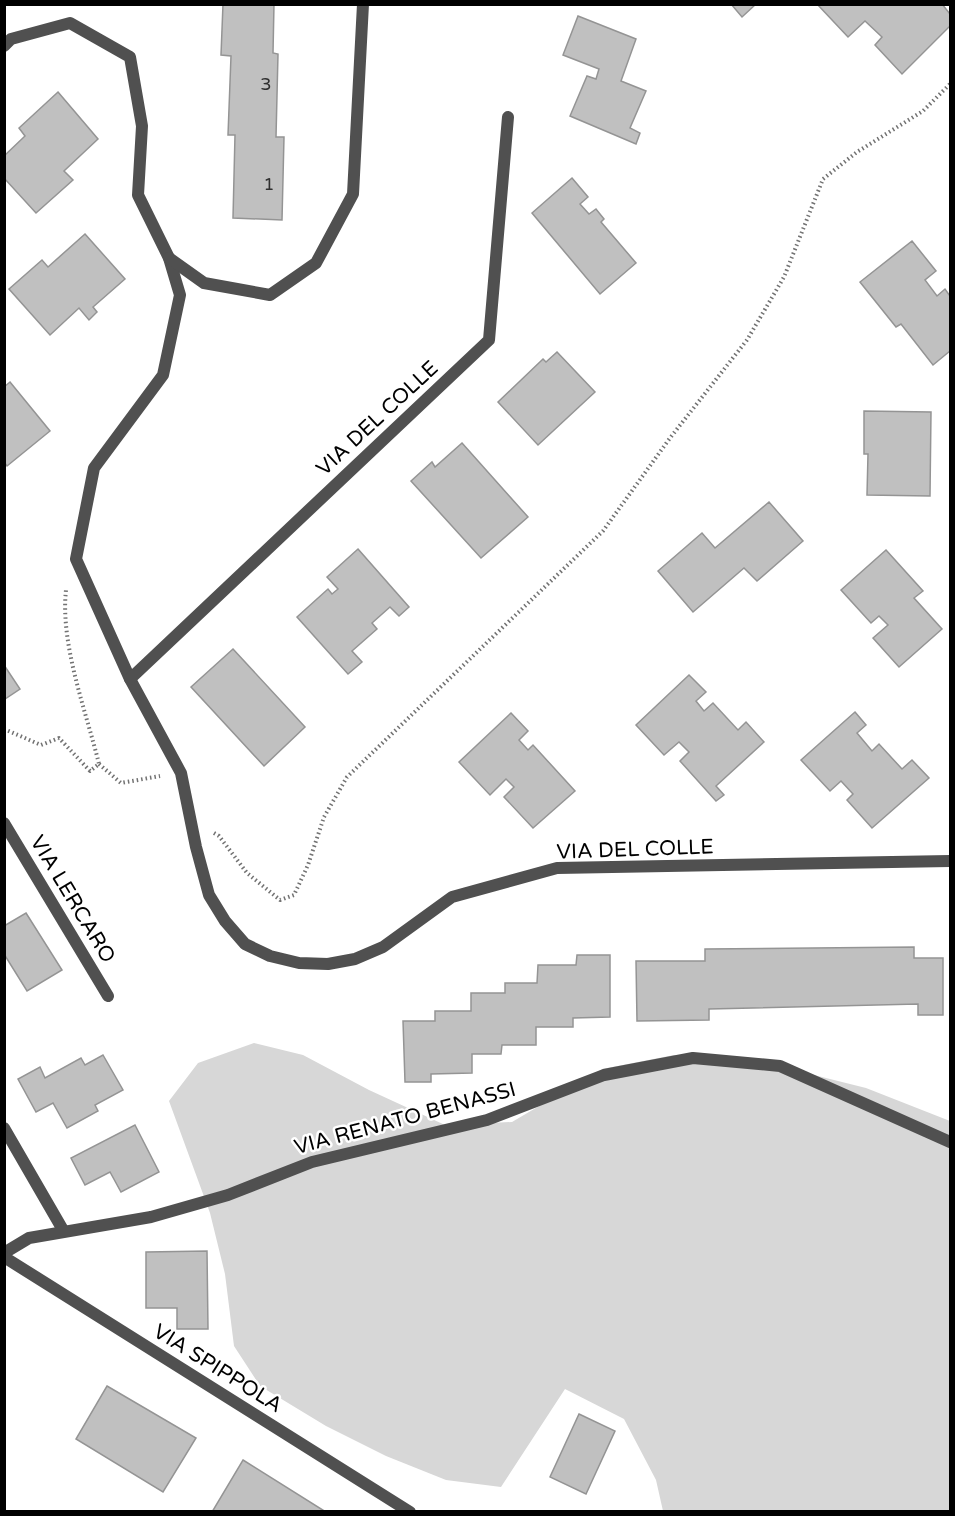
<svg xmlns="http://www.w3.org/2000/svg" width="955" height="1516" viewBox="0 0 955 1516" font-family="'Varela Round',sans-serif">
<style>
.green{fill:#d7d7d7}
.building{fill:#c0c0c0;stroke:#949494;stroke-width:1.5}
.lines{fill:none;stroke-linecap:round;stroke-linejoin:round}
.path{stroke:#727272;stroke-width:4;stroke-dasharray:1.5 3;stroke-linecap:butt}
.minor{stroke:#505050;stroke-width:12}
.labels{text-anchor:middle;stroke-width:5;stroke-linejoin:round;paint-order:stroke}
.number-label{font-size:18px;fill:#303030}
.street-label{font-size:21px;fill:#000;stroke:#fff}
</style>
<rect width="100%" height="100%" fill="#fff"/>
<polygon class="green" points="254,1043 303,1055 369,1090 445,1125 512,1122 602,1069 674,1055 790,1069 866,1088 950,1121 950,1511 663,1511 656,1480 624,1419 565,1389 501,1487 446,1480 386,1456 326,1426 260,1386 234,1346 225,1274 210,1213 169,1101 198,1063"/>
<g class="building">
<polygon points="223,4 274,4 273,53 278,54 276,137 284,137 282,220 233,218 235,135 228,135 231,56 221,55"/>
<polygon points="731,4 756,4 742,17"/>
<polygon points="817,4 942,4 950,14 950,26 902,74 875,45 882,37 865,21 848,37"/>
<polygon points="578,16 636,39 621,81 646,91 630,128 640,133 636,144 570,116 587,76 596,79 599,69 563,55"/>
<polygon points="58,92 98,139 64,171 73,180 36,213 4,178 4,156 25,136 19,128"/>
<polygon points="572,178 588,197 580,204 589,214 596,209 604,219 601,222 636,263 600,294 532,213"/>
<polygon points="85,234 125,279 93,307 97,312 89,320 79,308 50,335 9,289 42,260 48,267"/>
<polygon points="912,241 936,271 925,280 937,296 945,289 950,296 950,351 933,365 901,324 896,327 860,282"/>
<polygon points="557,352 595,392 538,445 498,402 543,359 546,362"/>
<polygon points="10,382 50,431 7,466 4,462 4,387"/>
<polygon points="864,411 931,412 930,496 867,495 868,454 864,454"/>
<polygon points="462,443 528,517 481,558 411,481 432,462 435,467"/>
<polygon points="769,502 803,541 757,581 744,568 693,612 658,571 702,533 715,548"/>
<polygon points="358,549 409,607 399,616 390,607 372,623 377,629 352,651 362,662 348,674 297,617 328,589 332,594 338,589 327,577"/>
<polygon points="886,550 923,591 914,598 942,629 899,667 873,638 888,625 879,616 871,623 841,590"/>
<polygon points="233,649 305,727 264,766 191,687"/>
<polygon points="4,665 20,689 5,699 4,699"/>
<polygon points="689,675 706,692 696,701 704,711 713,703 738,730 746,722 764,742 716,786 724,795 716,801 680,761 689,752 679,742 664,755 636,725"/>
<polygon points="855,712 866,725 857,733 872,751 879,744 902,769 912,760 929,778 872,828 847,800 853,794 841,781 830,791 801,760"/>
<polygon points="511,713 528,731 519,740 528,750 533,745 575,791 533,828 504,797 514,787 506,779 490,795 459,762"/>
<polygon points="26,913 62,970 27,991 4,954 4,926"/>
<polygon points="914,947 914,958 943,958 943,1015 918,1015 918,1004 709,1009 709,1020 637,1021 636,961 705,961 705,949"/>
<polygon points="577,955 610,955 610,1017 573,1018 573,1027 536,1027 536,1045 502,1045 501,1054 472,1054 472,1073 431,1074 431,1082 405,1082 403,1021 435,1021 435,1011 471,1011 471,993 505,993 505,983 537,983 538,965 576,965"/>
<polygon points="103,1055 123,1090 95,1105 98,1111 67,1128 53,1103 36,1112 18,1079 40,1067 45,1078 81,1058 85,1065"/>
<polygon points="135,1125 159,1172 121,1192 110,1172 85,1185 71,1158"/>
<polygon points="207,1251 208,1329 177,1329 177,1308 146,1308 146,1252"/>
<polygon points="107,1386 196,1438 163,1492 76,1439"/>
<polygon points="579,1414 615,1431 586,1494 550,1477"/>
<polygon points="243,1460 326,1512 212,1512"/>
</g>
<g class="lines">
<g class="path">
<path d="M4,729L41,745L59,738L90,771L99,764C86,711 60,644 66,590"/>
<polyline points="99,764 121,783 160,776"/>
<polyline points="214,833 219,836 247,873 280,900 294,895 308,865 324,817 347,777 603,531 670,438 747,340 784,277 823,179 857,152 923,111 950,84"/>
</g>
<g class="minor">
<polyline points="4,46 11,39 70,23 130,57 142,126 138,195 169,258 180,295 163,375 94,468 76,559 130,679 181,773 196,847 209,895 225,921 245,944 270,956 299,963 328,964 355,959 383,947 452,897 557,868 950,861"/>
<polyline points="169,258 204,283 270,295 316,263 353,194 363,4"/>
<polyline points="130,679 489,340 508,117"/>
<polyline points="4,823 108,996"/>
<polyline points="4,1128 63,1230"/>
<polyline points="4,1253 29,1238 151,1217 228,1195 312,1162 487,1120 604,1075 693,1058 780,1066 950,1142"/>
<polyline points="4,1257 410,1512"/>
</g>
</g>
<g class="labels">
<g class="number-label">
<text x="266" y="90">3</text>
<text x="269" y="190">1</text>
</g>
<g class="street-label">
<text transform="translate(377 418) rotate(-43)" y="7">VIA DEL COLLE</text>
<text transform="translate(635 849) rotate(-2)" y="7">VIA DEL COLLE</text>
<text transform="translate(73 899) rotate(59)" y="7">VIA LERCARO</text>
<text transform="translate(405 1118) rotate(-15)" y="7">VIA RENATO BENASSI</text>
<text transform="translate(218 1368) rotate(32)" y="7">VIA SPIPPOLA</text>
</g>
</g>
<rect width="955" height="1516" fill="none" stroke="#000000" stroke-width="12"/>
</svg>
